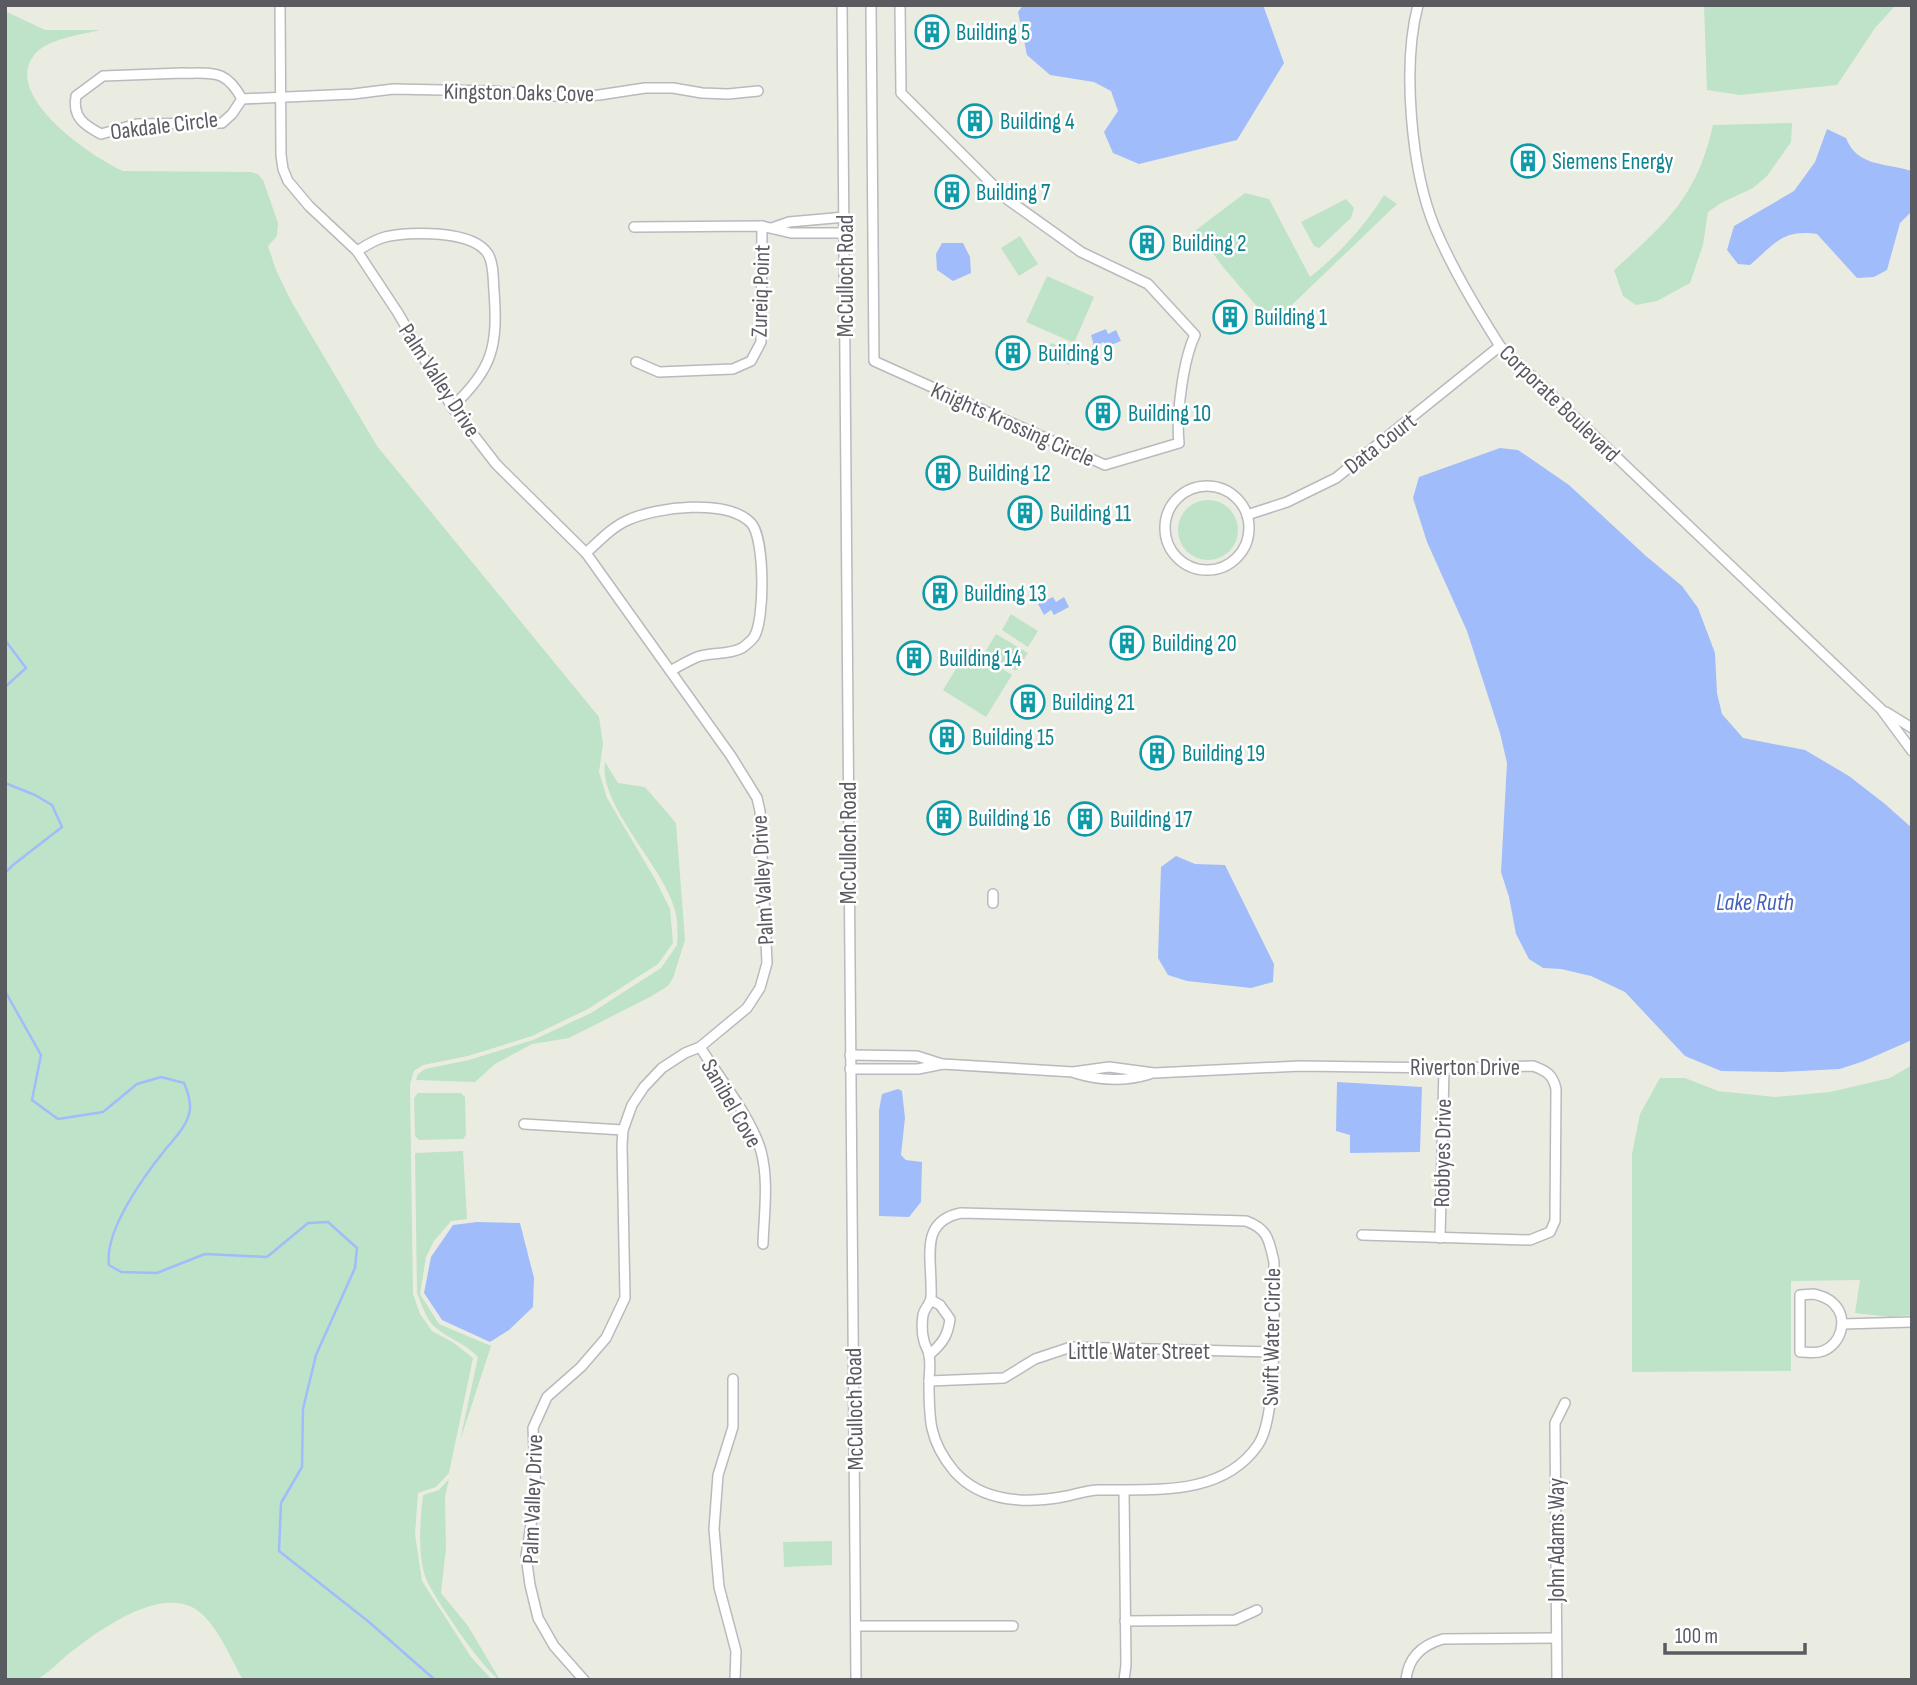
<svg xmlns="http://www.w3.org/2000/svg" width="1917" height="1685" viewBox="0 0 1917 1685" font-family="'Sofia Sans Condensed',sans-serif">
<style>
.green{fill:#bee3c8}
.water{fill:#a1bcfb}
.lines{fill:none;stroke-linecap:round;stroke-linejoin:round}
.stream{stroke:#a1bcfb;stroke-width:2.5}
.minor-casing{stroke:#b9b9bf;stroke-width:12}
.minor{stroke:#fff;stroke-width:9}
.labels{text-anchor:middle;stroke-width:5;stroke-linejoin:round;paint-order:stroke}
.culture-label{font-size:23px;fill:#0d838f;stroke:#fff;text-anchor:start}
.street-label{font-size:23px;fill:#595b61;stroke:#fff}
.water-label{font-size:24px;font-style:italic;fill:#4560bd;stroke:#fff}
</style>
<rect width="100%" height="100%" fill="#ebece1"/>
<g class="green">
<polygon points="1704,5 1896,5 1875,28 1837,85 1740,95 1707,90"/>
<path d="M5,11L45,30H100C81,35 49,38 35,54C0,95 92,157 123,171L251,172L258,174L263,180L278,223L277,236L268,246L276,270L291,301L377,446L599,717L603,744L599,772L607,798L655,879L670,909L673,943L658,964L588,1009L532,1036L468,1056L423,1065L414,1071L410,1084L413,1294L420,1314L432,1331L454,1343L473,1358L449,1473L436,1487L418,1493L415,1534L422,1581L471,1657L492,1680H243C231,1659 221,1633 204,1616C169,1580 104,1627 75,1649C64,1656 48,1675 37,1679C29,1683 14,1680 5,1680Z"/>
<path d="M1792,123L1791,142L1767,176L1753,188L1721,203L1708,212L1703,245L1690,283L1657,301L1636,305L1623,296L1614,270C1666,223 1697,197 1713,125Z"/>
<path d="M1245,193L1269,199L1310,277C1340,253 1364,227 1384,195L1397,204L1272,324L1223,267L1196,230Z"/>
<polygon points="1346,199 1354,208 1351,218 1319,248 1314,246 1301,222"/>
<polygon points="1020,236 1038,264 1019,276 1001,248"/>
<polygon points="1047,276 1094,297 1074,343 1026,322"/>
<polygon points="1051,343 1074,352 1069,365 1045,355"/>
<circle cx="1208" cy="530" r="30"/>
<polygon points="1011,614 1038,631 1028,647 1002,630"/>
<polygon points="996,634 1028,653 1016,671 985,652"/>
<polygon points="969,648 1012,675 986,717 943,690"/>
<path d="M605,762L618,783L645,787L676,823L685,940L673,978L668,986L650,997L569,1038L532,1044L495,1064L475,1082L416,1080L418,1074L425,1069L469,1060L533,1040L591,1013L661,968L677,945C678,934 678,918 674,907C662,865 598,804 605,762Z"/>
<polygon points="1912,1065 1912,1315 1890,1317 1855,1313 1860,1280 1791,1281 1791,1371 1632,1372 1632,1154 1640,1114 1660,1078 1685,1078 1718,1091 1775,1097 1830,1092 1890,1078"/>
<polygon points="418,1093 461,1093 465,1097 466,1135 463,1139 419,1140 415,1136 414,1098"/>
<path d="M463,1151L467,1219L451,1221L434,1241L426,1257L420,1294L439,1324L491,1346L460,1441L478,1357C465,1343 449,1339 436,1328C426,1320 422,1305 417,1293L415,1153Z"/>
<path d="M449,1479L445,1497L446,1548L441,1593L468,1626L500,1680C483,1670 436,1600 427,1581C417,1558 420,1520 423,1495L439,1490Z"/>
<polygon points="832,1541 832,1565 784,1567 783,1542"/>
</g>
<g class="water">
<polygon points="1023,5 1263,5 1284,63 1237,140 1139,164 1113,153 1104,132 1118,111 1111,91 1094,82 1050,75 1027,55 1018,12"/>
<path d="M1827,129L1846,138C1857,167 1887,163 1912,171V211L1900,223L1887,270L1874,277L1857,278L1817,234C1782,229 1775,244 1750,265L1738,264L1727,250L1734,226L1794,191L1815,162Z"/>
<polygon points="942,243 963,243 970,257 971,273 953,281 937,270 936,254"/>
<polygon points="1106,329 1108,334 1116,330 1121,341 1106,347 1104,342 1094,346 1091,335"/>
<polygon points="1500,448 1518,450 1569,485 1646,556 1682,586 1698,608 1715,653 1717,693 1722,714 1743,738 1805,750 1849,776 1885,804 1912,828 1912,1040 1864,1061 1840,1069 1781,1072 1721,1071 1685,1056 1625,992 1591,976 1561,969 1543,968 1529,959 1516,934 1509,897 1501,872 1507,763 1500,733 1467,631 1427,542 1413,498 1419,477"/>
<polygon points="1053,597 1056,602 1064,597 1069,607 1054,615 1051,610 1044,615 1038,604"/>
<polygon points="1176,856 1195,864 1225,865 1274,964 1273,982 1251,988 1187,981 1168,975 1158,958 1161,867"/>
<polygon points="1337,1082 1422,1087 1420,1152 1350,1153 1350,1135 1336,1131"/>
<polygon points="898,1089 902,1091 905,1118 901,1155 906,1160 922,1162 921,1202 909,1217 879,1216 879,1110 882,1094"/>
<polygon points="477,1222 520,1223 534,1278 533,1307 509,1330 490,1342 442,1320 424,1293 431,1257 453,1225"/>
</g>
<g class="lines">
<g class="stream">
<polyline points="5,640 26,668 5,687"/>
<polyline points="5,783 35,795 52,805 62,827 13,865 5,873"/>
<path d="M5,991L41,1055L32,1100L58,1119L103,1112L137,1084L161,1077L184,1083C188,1092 192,1104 189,1114C186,1127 173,1140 165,1150C144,1176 104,1231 109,1265L121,1272L157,1273L205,1254L267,1257L308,1223L328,1222L357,1248L355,1268L316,1355L303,1409L302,1467L281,1503L279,1551L369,1622L435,1680"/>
</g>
<defs>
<g id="minor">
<polyline points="280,5 281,155 283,169 288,181 309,206 357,251 398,313 452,407 496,464 586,553 731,756 757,798 760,811 767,963 760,988 747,1008 700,1047 685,1053 662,1068 644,1087 632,1105 623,1130 622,1145 625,1298 606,1338 581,1367 547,1397 533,1428 536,1494 526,1556 530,1585 538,1618 554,1646 584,1680"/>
<polyline points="842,5 856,1680"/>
<path d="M871,5L874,361L1105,465L1179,443C1176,416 1183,360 1195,335L1148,284L1081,252L1007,199L901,93L900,5"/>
<path d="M1418,5C1402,66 1411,170 1435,228C1453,270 1476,308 1500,346L1881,709L1912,751"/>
<path d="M182,73C213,74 225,68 242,99L232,114L222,123L137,124L101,134C84,125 72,117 76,96L103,76Z"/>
<polyline points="242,99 353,94 393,89 492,91 567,97 599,95 645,88 673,88 702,93 728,94 758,91"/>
<polyline points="634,227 762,226 791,233 845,233"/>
<polyline points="772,228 789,222 845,217"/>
<path d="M357,251C365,246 376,239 385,237C410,231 473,230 488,254C494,264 493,280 494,291C498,346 493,369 452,407"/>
<polyline points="636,362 659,372 733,369 751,361 761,342 762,226"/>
<circle cx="1207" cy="528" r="42"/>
<polyline points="1247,515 1287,502 1336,478 1500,346"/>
<path d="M586,553C599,541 612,527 628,520C657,507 727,498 751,523C765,538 765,620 754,637C752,640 745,646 742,648C729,655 714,652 700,656C691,659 681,665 672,670"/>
<polyline points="1886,712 1912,728"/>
<polyline points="993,903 993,894"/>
<path d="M700,1047C719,1077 752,1119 761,1151C769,1181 764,1214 763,1244"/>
<polyline points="850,1055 917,1056 942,1064"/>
<path d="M850,1069H918L943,1064L1073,1072L1109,1067L1154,1073L1300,1066L1444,1068L1533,1066C1547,1071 1553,1075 1556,1089L1555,1221L1550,1232L1530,1240L1362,1235"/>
<path d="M1075,1073C1101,1081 1124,1082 1150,1074"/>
<polyline points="524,1124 623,1130"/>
<path d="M961,1213L1246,1221C1268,1229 1269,1240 1274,1262C1273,1303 1279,1414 1258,1445C1222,1497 1154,1489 1098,1490C1088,1490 1077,1494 1067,1496C1028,1504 982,1503 954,1471C929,1441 929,1419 929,1382C929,1374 931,1364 929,1356C929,1351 925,1346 924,1341C922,1334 922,1322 923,1315C924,1309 928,1307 930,1301C932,1297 931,1290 931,1286C931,1254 921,1221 961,1213Z"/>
<polyline points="1440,1238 1444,1068"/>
<path d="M1814,1294C1821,1296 1829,1298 1834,1304C1849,1319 1841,1344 1823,1351C1815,1354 1808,1352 1800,1352V1295Z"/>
<polyline points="1842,1324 1912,1322"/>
<path d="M929,1355C942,1344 948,1336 950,1319L940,1305L931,1300"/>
<polyline points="733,1379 733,1427 718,1475 714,1529 719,1587 736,1651 735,1680"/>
<polyline points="929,1381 1004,1378 1035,1359 1071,1347 1272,1352"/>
<polyline points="1124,1491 1126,1665 1124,1680"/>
<polyline points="1125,1621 1235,1620 1257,1610"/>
<polyline points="856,1626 1013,1626"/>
<path d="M1406,1680C1408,1657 1422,1645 1443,1639L1556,1638"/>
<polyline points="1557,1680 1555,1423 1565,1403"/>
</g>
</defs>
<use href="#minor" class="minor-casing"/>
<use href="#minor" class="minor"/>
</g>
<defs>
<symbol id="building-ring" viewBox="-11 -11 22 22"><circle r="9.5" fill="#fff" stroke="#0f9aa8" stroke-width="1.5"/><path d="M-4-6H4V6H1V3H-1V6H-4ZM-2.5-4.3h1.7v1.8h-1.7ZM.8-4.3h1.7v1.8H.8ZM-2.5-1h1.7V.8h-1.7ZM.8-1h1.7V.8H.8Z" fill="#0f9aa8"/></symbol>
</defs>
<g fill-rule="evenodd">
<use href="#building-ring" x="913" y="13" width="38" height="38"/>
<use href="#building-ring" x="956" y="102" width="38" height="38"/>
<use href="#building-ring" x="1509" y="142" width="38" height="38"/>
<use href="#building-ring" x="933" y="173" width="38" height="38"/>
<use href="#building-ring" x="1128" y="224" width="38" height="38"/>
<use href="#building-ring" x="1211" y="298" width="38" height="38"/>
<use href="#building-ring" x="994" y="334" width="38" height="38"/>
<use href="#building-ring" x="1084" y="394" width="38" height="38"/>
<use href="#building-ring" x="924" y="454" width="38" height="38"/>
<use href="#building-ring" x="1006" y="494" width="38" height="38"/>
<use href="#building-ring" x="921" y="574" width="38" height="38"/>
<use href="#building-ring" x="1108" y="624" width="38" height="38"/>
<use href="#building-ring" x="895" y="639" width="38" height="38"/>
<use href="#building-ring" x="1009" y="683" width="38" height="38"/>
<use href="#building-ring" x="928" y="718" width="38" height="38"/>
<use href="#building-ring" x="1138" y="734" width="38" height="38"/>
<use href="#building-ring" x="925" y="799" width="38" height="38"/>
<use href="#building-ring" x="1066" y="800" width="38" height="38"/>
</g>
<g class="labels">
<g class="culture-label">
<text x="956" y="40">Building 5</text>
<text x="1000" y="129">Building 4</text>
<text x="1552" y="169">Siemens Energy</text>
<text x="976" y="200">Building 7</text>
<text x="1172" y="251">Building 2</text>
<text x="1254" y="325">Building 1</text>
<text x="1038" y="361">Building 9</text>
<text x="1128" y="421">Building 10</text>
<text x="968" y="481">Building 12</text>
<text x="1050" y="521">Building 11</text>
<text x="964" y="601">Building 13</text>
<text x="1152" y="651">Building 20</text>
<text x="939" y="666">Building 14</text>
<text x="1052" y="710">Building 21</text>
<text x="972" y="745">Building 15</text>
<text x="1182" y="761">Building 19</text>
<text x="968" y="826">Building 16</text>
<text x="1110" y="827">Building 17</text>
</g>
<g class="street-label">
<text transform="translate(519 92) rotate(1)" y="8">Kingston Oaks Cove</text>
<text transform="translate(164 125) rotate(-7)" y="8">Oakdale Circle</text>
<text transform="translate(845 276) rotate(-90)" y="8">McCulloch Road</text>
<text transform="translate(760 291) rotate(-88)" y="8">Zureiq Point</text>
<text transform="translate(440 380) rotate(57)" y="8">Palm Valley Drive</text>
<text transform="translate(1560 403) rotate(44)" y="8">Corporate Boulevard</text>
<text transform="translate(1013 424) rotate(24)" y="8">Knights Krossing Circle</text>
<text transform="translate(1380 443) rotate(-38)" y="8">Data Court</text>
<text transform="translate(848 843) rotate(-90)" y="8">McCulloch Road</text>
<text transform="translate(762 880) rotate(-93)" y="8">Palm Valley Drive</text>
<text x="1465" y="1075">Riverton Drive</text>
<text transform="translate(732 1103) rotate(60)" y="8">Sanibel Cove</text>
<text transform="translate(1442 1153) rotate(-89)" y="8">Robbyes Drive</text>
<text transform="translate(1271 1337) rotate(-89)" y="8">Swift Water Circle</text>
<text x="1139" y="1359">Little Water Street</text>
<text transform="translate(854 1409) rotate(-91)" y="8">McCulloch Road</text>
<text transform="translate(532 1499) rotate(-88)" y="8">Palm Valley Drive</text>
<text transform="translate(1556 1540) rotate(-90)" y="8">John Adams Way</text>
</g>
<g class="water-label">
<text x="1755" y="910">Lake Ruth</text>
</g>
</g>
<rect width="1917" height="1685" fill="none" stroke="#595b61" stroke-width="14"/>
<path d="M1665 1643v10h140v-10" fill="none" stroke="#595b61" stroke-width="3.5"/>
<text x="1675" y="1643" font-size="21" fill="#595b61" stroke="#ffffff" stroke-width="5" paint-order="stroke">100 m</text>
</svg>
